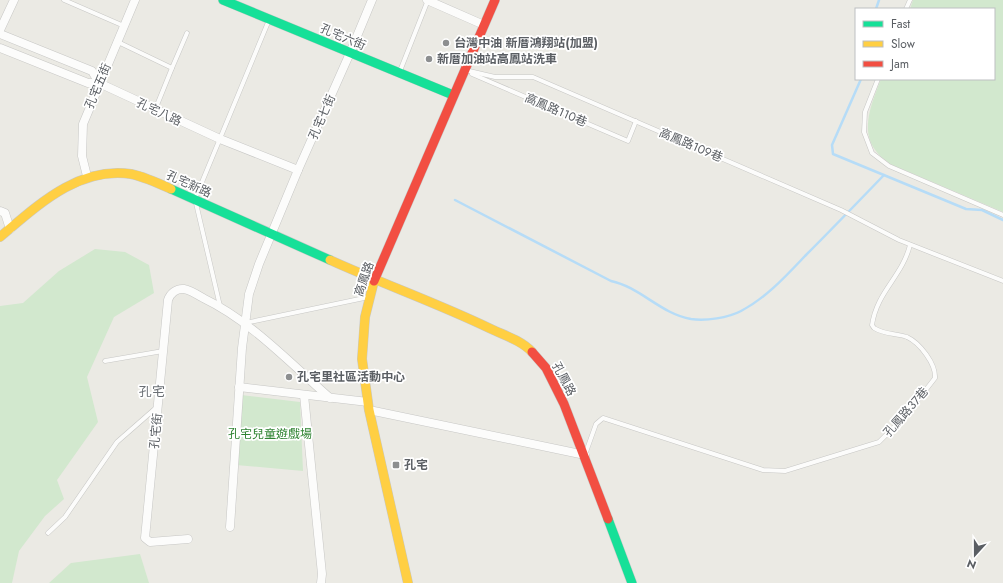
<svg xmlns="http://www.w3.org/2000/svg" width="1003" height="583" viewBox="0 0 1003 583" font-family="Jost,'Noto Sans TC',sans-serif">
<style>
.green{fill:#d2e8ce}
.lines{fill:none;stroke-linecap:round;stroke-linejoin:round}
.stream{stroke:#b6dcf7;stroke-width:2.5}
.lane-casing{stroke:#c7c7c5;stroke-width:5}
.street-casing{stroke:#c7c7c5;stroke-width:9}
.fast-casing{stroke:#c7c8c6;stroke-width:10}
.slow-casing{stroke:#c7c8c6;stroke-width:10}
.jam-casing{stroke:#c7c8c6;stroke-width:10}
.lane{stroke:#fcfcfb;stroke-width:4}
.street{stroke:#fcfcfb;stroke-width:8}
.fast{stroke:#16e098;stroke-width:9}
.slow{stroke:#ffcf43;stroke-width:9}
.jam{stroke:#f24e42;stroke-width:9}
.poi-dot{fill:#8d8f90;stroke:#fff;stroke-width:1.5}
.labels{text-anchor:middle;stroke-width:3.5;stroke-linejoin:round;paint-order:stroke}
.street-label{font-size:12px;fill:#5a5e63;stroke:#fff}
.poi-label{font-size:12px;font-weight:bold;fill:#5a5e63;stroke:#fff;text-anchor:start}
.park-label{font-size:12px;fill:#308433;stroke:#fff}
.neighbourhood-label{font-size:13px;fill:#6b7075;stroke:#fff}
</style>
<rect width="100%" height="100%" fill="#ebeae4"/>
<g class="green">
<path d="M913,0H1003V212L890,164C886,160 879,156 876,151C859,130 873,100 881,79H994V9H910Z"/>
<polygon points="95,249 125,252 149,265 154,293 114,317 87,377 98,422 57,480 64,499 45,516 19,551 12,583 0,583 0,306 23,303 59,271"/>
<polygon points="241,395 300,402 303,471 236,465"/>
<polygon points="140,554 149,583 49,583 71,563"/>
</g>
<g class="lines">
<g class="stream">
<polyline points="876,9 879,0"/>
<polyline points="861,79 832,145 833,154 966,209 982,210 1003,220"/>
<path d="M455,200L611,281C640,287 661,314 691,319C706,321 728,318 741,311C766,298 786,276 805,256C832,229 858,202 884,175"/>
</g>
<defs>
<g id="lane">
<polyline points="64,0 124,26"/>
<polyline points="906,9 910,0"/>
<polyline points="118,42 172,68 155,110"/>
<polyline points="172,68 187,33"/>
<polyline points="465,70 495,77 533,77 841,210 899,240 1003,281"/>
<polyline points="400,71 428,0"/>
<polyline points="472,74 628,141 636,121"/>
<polyline points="878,79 865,112 864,132 872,153 889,166 1003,215"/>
<polyline points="220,306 195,199 269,20"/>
<polyline points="245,323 369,297"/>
<polyline points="105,361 163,351"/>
<path d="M586,452L596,424L603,418L763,470L785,471L879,442L907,414L935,378C936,364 920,343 907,337C896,333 885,335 874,328L872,325C877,291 902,277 910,245"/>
<polyline points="48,533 65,517 117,442 157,407"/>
</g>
<g id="street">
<polyline points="427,0 484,25"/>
<polyline points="0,30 14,0"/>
<polyline points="0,34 92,71 99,83"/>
<polyline points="0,48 88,83 99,83 220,139 298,170"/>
<polyline points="87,176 82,156 83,124 135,0"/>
<polyline points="0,211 5,213 10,229"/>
<polyline points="239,387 368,402"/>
<polyline points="304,395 322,574 321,583"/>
<polyline points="369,410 585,455"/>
<polyline points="230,527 242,348 249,294 259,264 298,170 350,53 372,0"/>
<path d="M188,539L150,542L145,538L168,300C170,294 176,288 184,289C190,290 198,295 203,298C251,321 290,363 330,398"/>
</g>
<g id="fast">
<polyline points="223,0 453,95"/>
<polyline points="171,189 330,260"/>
<polyline points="608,519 632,583"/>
</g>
<g id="slow">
<path d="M0,237C37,206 78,166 131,174C145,177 158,183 171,189"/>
<path d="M330,260C383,284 437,303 489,328C503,335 521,340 532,352"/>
<polyline points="374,281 365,317 362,359 369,410 408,583"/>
</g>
<g id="jam">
<polyline points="374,281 495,0"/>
<polyline points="532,352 546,368 564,404 608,519"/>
</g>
</defs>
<use href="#lane" class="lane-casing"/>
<use href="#street" class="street-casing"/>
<use href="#fast" class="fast-casing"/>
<use href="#slow" class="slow-casing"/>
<use href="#jam" class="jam-casing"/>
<use href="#lane" class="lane"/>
<use href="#street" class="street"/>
<use href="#fast" class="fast"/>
<use href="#slow" class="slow"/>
<use href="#jam" class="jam"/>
</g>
<g class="poi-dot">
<circle cx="446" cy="43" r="4"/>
<circle cx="429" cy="59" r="4"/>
<circle cx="289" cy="377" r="4"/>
<rect x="392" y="461" width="8" height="8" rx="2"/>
</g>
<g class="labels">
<g class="street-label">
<text transform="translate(343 37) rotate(23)" y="4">孔宅六街</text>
<text transform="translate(98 86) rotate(-67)" y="4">孔宅五街</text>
<text transform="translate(556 110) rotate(23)" y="4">高鳳路110巷</text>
<text transform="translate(159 112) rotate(25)" y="4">孔宅八路</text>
<text transform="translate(322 117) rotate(-66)" y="4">孔宅七街</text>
<text transform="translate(691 145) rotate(23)" y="4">高鳳路109巷</text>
<text transform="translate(189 184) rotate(24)" y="4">孔宅新路</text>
<text transform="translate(364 279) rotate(-71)" y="4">高鳳路</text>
<text transform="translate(564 379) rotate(62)" y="4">孔鳳路</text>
<text transform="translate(906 412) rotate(-49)" y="4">孔鳳路37巷</text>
<text transform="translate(156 431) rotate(-84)" y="4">孔宅街</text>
</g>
<g class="poi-label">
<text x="454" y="47">台灣中油 新厝鴻翔站(加盟)</text>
<text x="437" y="63">新厝加油站高鳳站洗車</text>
<text x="297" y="381">孔宅里社區活動中心</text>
<text x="404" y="469">孔宅</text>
</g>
<g class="park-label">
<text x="270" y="438">孔宅兒童遊戲場</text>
</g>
<g class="neighbourhood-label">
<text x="152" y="396">孔宅</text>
</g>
</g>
<rect x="855" y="8" width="140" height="72" fill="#ffffff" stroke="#bdbfc1"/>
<rect x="863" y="21" width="20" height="6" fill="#16e098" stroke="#bdbfc1"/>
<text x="891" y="28" font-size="12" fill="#5a5e63">Fast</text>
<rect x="863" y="41" width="20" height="6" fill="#ffcf43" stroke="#bdbfc1"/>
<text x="891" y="48" font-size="12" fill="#5a5e63">Slow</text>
<rect x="863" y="61" width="20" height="6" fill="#f24e42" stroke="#bdbfc1"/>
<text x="891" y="68" font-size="12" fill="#5a5e63">Jam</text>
<g transform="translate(975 555) rotate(201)" stroke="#ffffff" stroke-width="3" paint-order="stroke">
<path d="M0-3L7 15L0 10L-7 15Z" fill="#5a5e63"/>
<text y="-6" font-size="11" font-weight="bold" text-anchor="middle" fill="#5a5e63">N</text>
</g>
</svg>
